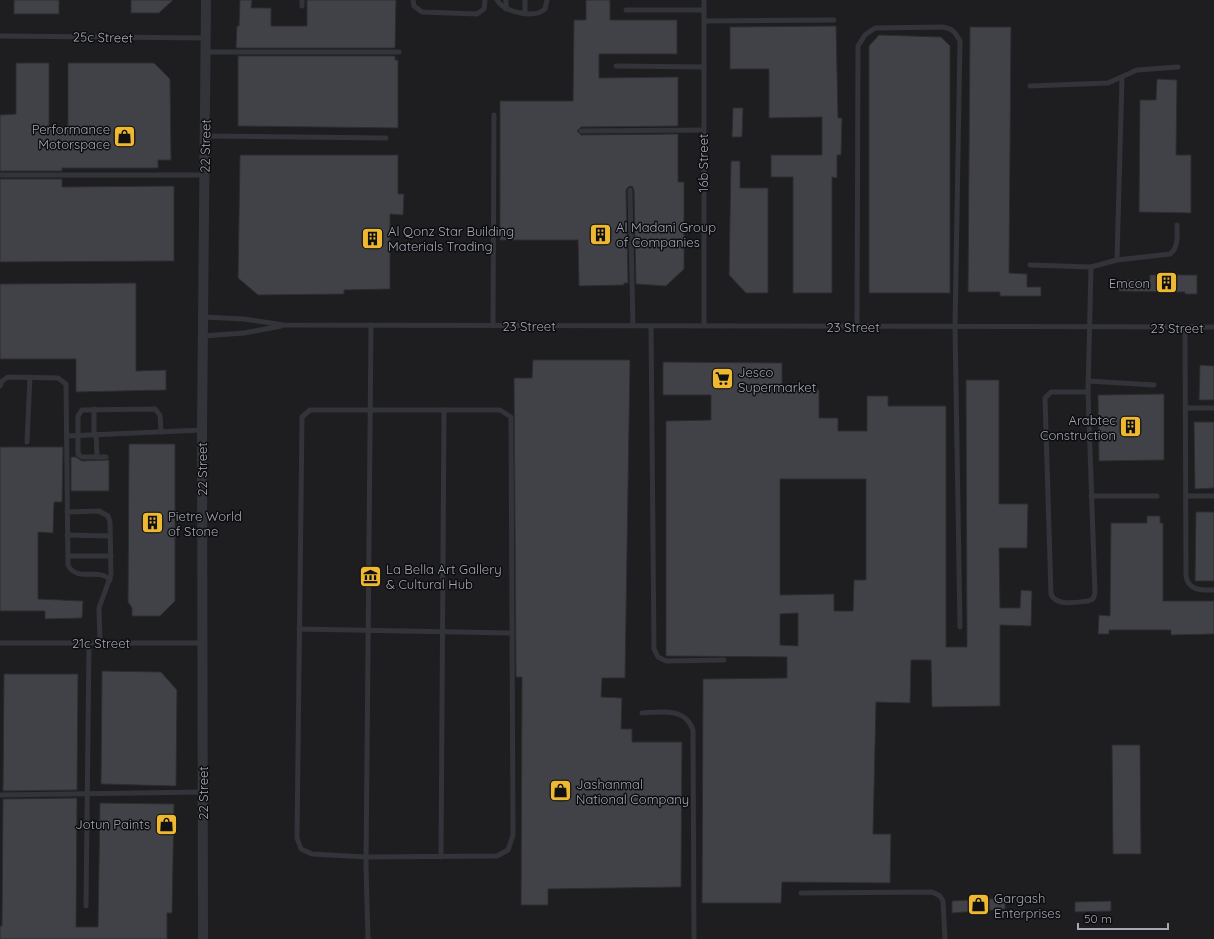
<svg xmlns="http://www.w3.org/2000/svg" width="1214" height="939" viewBox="0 0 1214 939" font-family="Quicksand,sans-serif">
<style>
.built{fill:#1e1e21}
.building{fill:#414247;stroke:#2c2c30;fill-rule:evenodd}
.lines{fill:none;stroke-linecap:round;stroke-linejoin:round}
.lane{stroke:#333439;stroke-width:5}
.street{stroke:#333439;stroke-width:10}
.labels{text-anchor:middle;stroke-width:3;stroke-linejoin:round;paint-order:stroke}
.street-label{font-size:13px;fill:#a4a8b4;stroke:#0d0d0f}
.poi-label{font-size:13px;fill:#a4a8b4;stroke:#0d0d0f;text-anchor:start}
</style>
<rect width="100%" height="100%" fill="#121214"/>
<rect class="built" x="0" y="0" width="1214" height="939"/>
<g class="building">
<rect x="14" y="0" width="45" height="14"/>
<polygon points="131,0 173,0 159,13 131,13"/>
<polygon points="240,0 252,0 251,8 271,8 271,26 307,26 307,0 396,0 395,48 236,48 237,26 239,26"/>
<polygon points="586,0 610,0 610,20 677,20 677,54 599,54 599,78 678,77 678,126 581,127 577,131 581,135 678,134 678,182 684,182 684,269 666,286 636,284 634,190 632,186 628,187 626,190 628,283 624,283 624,285 579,286 578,240 500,240 500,101 573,101 574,20 586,20"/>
<polygon points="836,26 838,118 842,118 841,155 837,155 837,178 832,177 832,293 793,293 793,177 771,177 771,155 822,155 822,117 769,118 769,69 730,69 730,27"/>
<polygon points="970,27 1011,27 1009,273 1027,274 1027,287 1041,287 1041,296 1000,296 1000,292 968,292"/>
<polygon points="879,35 941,37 950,46 950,293 869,293 869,46"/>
<polygon points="238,56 395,56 395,60 398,60 398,128 238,126"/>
<polygon points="16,63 49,63 49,127 67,126 68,124 68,63 154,63 170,79 171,160 158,160 158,168 62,168 62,171 0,171 0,115 16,114"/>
<polygon points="1157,79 1177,80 1176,155 1191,155 1191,213 1139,212 1140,100 1156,100"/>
<polygon points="733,108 743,108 742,137 732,137"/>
<polygon points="240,155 398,155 398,194 404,194 403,215 390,214 390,289 344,290 344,294 258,295 238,278"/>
<polygon points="731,161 740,161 740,188 768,188 768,293 746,293 729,275"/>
<polygon points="0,179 62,179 62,187 174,186 174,261 0,262"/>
<polygon points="1150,275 1197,275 1197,294 1185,294 1185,292 1119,291 1119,280 1150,280"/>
<polygon points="136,283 136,371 166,370 166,390 76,392 76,359 0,359 0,284"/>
<polygon points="533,360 630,360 625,678 602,678 601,697 622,698 621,729 632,729 632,742 682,742 681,887 548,889 548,905 521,905 522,677 516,677 514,378 532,378"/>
<path d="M663,362L782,363V390H819V418H838V431H867V396H888V406H946V647H967L966,380H999V504H1028L1027,548H999L1000,608H1020L1021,590L1032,591L1031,626L1000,625V706L932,707L931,660H911L910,703L876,702L873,834H891L890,883L782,882L781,903H702L703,679L787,678V657L666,656V421L711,420V395H663ZM780,479H866V580H854L853,611H834V594L780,595ZM798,613V646L780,645V614Z"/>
<polygon points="1200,365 1214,366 1214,400 1199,400"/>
<polygon points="1164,394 1164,460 1099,461 1098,395"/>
<polygon points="1194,422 1214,422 1214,488 1195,489"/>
<polygon points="129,444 175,444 175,601 160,616 132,616 132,608 128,602"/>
<polygon points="0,447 63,447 62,502 54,502 53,533 38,532 38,599 83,601 82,618 45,619 45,611 0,611"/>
<polygon points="71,457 76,457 82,461 109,460 109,491 71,491"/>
<polygon points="1196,512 1214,512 1214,581 1195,581"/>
<polygon points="1147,516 1160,516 1160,523 1163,523 1163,601 1214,601 1214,634 1171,635 1171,630 1109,630 1109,634 1098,634 1099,615 1110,616 1111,523 1147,523"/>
<polygon points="102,671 161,672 177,690 176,786 101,784"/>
<polygon points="4,674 78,674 77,790 3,791"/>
<polygon points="1112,745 1140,745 1141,854 1113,854"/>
<polygon points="77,798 76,927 98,927 100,803 174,804 172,913 167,913 167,939 0,939 0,926 2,926 3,799"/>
<polygon points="1005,898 1005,909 952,913 952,901"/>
<polygon points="1111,901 1111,911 1075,912 1075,902"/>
</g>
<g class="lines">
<g class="lane">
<polyline points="302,0 302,6"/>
<polyline points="413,0 414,6 422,12 477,14 484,9 485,0"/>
<path d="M497,0C504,12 534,19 545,9L547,0"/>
<polyline points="525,0 525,13"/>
<polyline points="506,9 506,0"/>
<polyline points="626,10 704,10"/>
<polyline points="705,21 834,20"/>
<polyline points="0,36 206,38"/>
<polyline points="206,52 399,52"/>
<polyline points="616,66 704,67"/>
<polyline points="1030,86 1108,83 1137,70 1178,67"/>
<polyline points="581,131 703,130"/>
<polyline points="205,136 386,138"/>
<polyline points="0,175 205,175"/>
<polyline points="630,190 633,326"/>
<polyline points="1117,260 1122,77"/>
<path d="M1030,265L1091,267L1117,260L1170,254C1179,247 1177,235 1177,225"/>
<polyline points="203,317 244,319 284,325 1214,327"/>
<polyline points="493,326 494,115"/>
<polyline points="651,326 654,649 658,657 666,661 724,660"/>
<polyline points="704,326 704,0"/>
<path d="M857,327L858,46L865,35L875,28L943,27C953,29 955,32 960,41L955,327L960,627"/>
<path d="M1185,328L1186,576C1188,591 1202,590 1214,590"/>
<polyline points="203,336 244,333 281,326"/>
<polyline points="1088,381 1154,385"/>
<path d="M0,386L2,381L8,377L58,378L66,384L68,565C77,583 99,567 110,580"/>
<path d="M1088,392H1051L1045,398L1051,594C1056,607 1077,602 1088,601L1093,599L1095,593L1088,392L1091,267"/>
<polyline points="1185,408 1214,408"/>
<polyline points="94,409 94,435"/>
<polygon points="310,410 500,410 511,417 513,835 508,850 497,856 366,857 312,854 301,849 297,838 302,417"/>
<polyline points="96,434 97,457"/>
<polyline points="67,436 202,430"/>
<polyline points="27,442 30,377"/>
<polyline points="106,457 82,457 78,454 78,416 82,410 155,409 160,415 161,432"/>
<polyline points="1091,496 1157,496"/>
<polyline points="1186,496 1214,496"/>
<polyline points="67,512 99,511 108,516 110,522 111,575 99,608 100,643"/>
<polyline points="67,535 110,536"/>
<polyline points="68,556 111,556"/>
<polyline points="299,629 512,633"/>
<polyline points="0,643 202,643"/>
<path d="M642,713C661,712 685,707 693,730L694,939"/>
<polyline points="0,795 203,792"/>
<polyline points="441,857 444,410"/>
<polyline points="801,893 932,892 940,896 943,901 945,939"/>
<polyline points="86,906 89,643"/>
<polyline points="368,939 366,866 371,325"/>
</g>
<polyline class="street" points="203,939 202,430 206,0"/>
</g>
<defs>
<symbol id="shop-square" viewBox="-11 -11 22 22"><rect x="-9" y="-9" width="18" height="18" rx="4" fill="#eeb830" stroke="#0d0d0f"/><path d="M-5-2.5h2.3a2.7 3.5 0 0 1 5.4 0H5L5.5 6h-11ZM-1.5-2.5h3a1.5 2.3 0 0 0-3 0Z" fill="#111"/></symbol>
<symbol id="building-square" viewBox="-11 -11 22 22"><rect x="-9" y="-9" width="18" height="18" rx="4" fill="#eeb830" stroke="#0d0d0f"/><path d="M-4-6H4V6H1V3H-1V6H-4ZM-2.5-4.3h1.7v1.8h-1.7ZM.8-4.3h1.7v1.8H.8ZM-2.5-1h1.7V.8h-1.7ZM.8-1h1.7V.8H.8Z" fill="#111"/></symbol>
<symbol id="supermarket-square" viewBox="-11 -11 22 22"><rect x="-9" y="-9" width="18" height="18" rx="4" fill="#eeb830" stroke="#0d0d0f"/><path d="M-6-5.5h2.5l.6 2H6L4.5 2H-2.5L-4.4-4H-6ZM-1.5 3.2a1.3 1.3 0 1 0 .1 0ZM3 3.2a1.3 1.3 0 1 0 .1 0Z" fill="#111"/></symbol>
<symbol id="museum-square" viewBox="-11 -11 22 22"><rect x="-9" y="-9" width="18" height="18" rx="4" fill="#eeb830" stroke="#0d0d0f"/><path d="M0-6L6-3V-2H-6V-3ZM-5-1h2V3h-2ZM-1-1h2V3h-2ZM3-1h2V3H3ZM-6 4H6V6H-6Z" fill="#111"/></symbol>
</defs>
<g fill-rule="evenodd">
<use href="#shop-square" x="112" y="124" width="25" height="25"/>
<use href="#building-square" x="588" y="222" width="25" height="25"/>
<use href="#building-square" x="360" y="226" width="25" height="25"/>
<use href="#building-square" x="1154" y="270" width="25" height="25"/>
<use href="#supermarket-square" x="710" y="366" width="25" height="25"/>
<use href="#building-square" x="1118" y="414" width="25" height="25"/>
<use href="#building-square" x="140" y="510" width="25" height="25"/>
<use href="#museum-square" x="358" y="564" width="25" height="25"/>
<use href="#shop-square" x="548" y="778" width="25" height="25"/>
<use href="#shop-square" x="154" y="812" width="25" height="25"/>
<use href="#shop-square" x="966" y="892" width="25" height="25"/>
</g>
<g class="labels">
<g class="street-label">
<text transform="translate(103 37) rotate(1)" y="5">25c Street</text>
<text transform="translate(205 146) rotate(-89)" y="5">22 Street</text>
<text transform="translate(703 163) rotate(-90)" y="5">16b Street</text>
<text x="529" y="331">23 Street</text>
<text x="853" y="332">23 Street</text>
<text x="1177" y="333">23 Street</text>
<text transform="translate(202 469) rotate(-90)" y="5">22 Street</text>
<text x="101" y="648">21c Street</text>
<text transform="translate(203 793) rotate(-90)" y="5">22 Street</text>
</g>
<g class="poi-label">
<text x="110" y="134" text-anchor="end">Performance<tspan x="110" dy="15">Motorspace</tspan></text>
<text x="616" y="232">Al Madani Group<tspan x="616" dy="15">of Companies</tspan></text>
<text x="388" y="236">Al Qonz Star Building<tspan x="388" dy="15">Materials Trading</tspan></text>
<text x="1150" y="288" text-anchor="end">Emcon</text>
<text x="738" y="377">Jesco<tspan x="738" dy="15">Supermarket</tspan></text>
<text x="1116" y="425" text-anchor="end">Arabtec<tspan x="1116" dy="15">Construction</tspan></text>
<text x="168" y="521">Pietre World<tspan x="168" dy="15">of Stone</tspan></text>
<text x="386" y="574">La Bella Art Gallery<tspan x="386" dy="15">&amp; Cultural Hub</tspan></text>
<text x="576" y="789">Jashanmal<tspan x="576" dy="15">National Company</tspan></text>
<text x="150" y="829" text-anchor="end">Jotun Paints</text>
<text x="994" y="903">Gargash<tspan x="994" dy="15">Enterprises</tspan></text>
</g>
</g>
<path d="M1078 923v6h90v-6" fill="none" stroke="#a4a8b4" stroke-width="2"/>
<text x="1084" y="923" font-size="12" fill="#a4a8b4" stroke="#0d0d0f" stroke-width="3" paint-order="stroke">50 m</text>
</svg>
